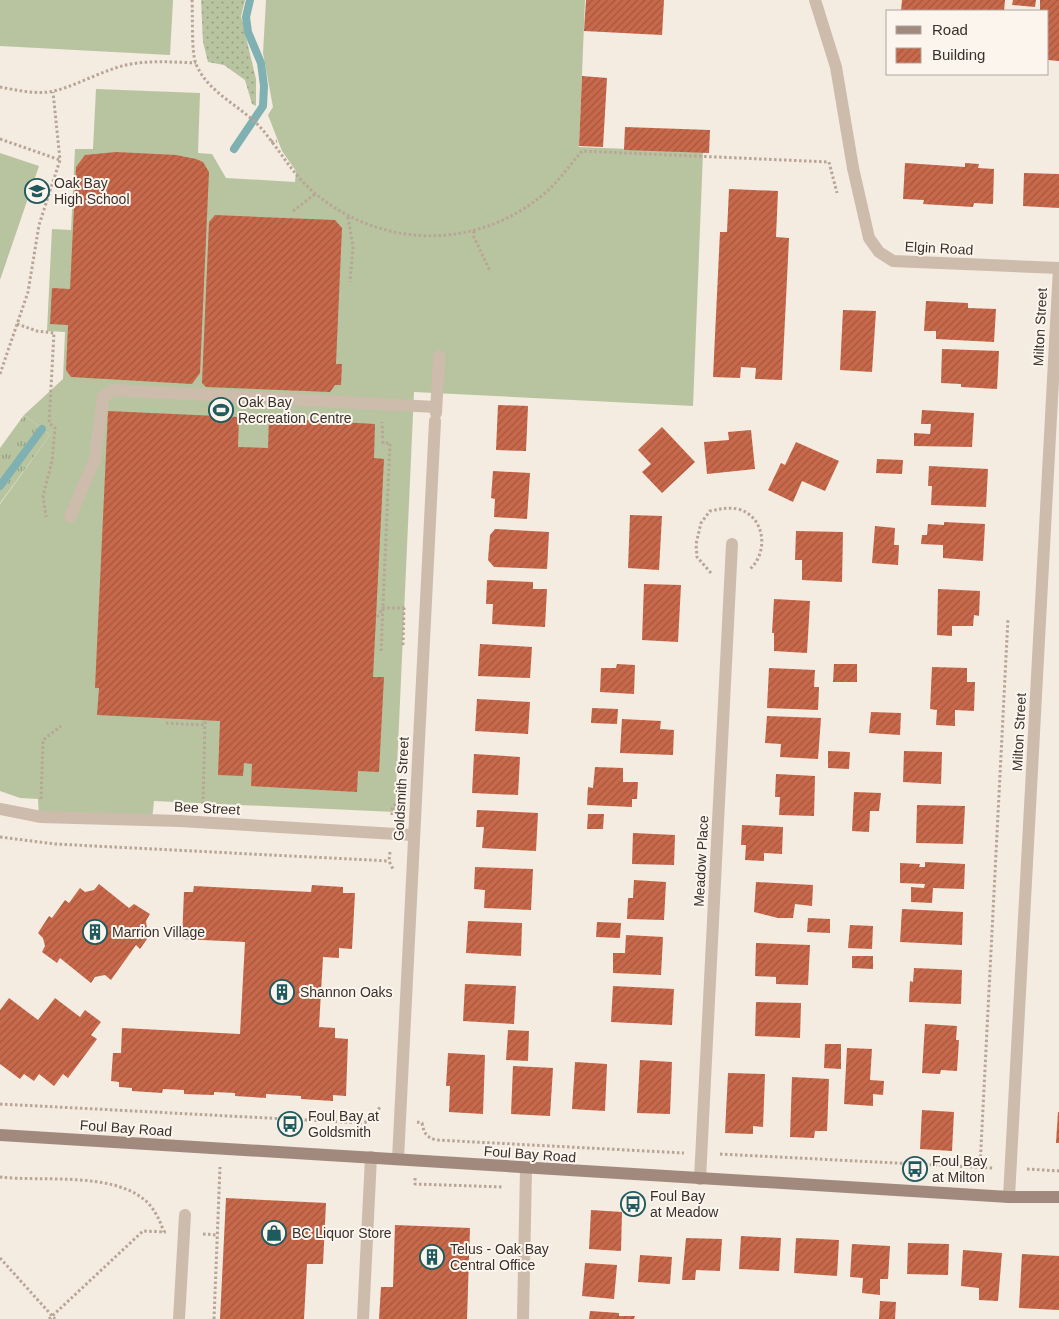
<svg xmlns="http://www.w3.org/2000/svg" width="1059" height="1319" viewBox="0 0 1059 1319" font-family="Arial,sans-serif">
<style>
.grass{fill:url(#grass-dots)}
.park{fill:url(#park-tufts)}
.pitch{fill:#b8c4a0}
.lines{fill:none;stroke-linecap:round;stroke-linejoin:round}
.stream{stroke:#7fb0b2;stroke-width:8}
.building{fill:url(#building-hatch)}
.path{stroke:#b9a596;stroke-width:3;stroke-dasharray:2.5 2.5;stroke-linecap:butt}
.lane{stroke:#cdbbac;stroke-width:12}
.street{stroke:#cdbbac;stroke-width:12}
.secondary{stroke:#a18a7d;stroke-width:12}
.labels{text-anchor:middle;stroke-width:4;stroke-linejoin:round;paint-order:stroke}
.poi-label{font-size:14px;fill:#3b302b;stroke:#fbf5ee;text-anchor:start}
.street-label{font-size:14px;fill:#3b302b;stroke:#fbf5ee}
</style>
<defs>
<pattern id="grass-dots" width="8" height="8" patternUnits="userSpaceOnUse" patternTransform="scale(1.25)"><rect width="8" height="8" fill="#b8c4a0"/><path d="M2 2h.1M6 6h.1" fill="none" stroke="#97a083" stroke-width="1.8" stroke-linecap="round"/></pattern>
<pattern id="park-tufts" width="24" height="20" patternUnits="userSpaceOnUse" patternTransform="scale(1.25)"><rect width="24" height="20" fill="#b8c4a0"/><path d="M3 7l-1-3M5 7V3M7 7l1-3M15 17l-1-3M17 17v-4M19 17l1-3" fill="none" stroke="#97a083"/></pattern>
<pattern id="building-hatch" width="6" height="6" patternUnits="userSpaceOnUse" patternTransform="scale(1.25)"><rect width="6" height="6" fill="#c8694b"/><path d="M-1 1l2-2M0 6l6-6M5 7l2-2" fill="none" stroke="#a4573f"/></pattern>
</defs>
<rect width="100%" height="100%" fill="#f4ebe1"/>
<polygon class="grass" points="201,0 245,0 241,16 256,79 256,106 252,104 245,80 224,65 208,62 203,42"/>
<polygon class="park" points="24,415 50,435 0,503 0,448"/>
<g class="pitch">
<polygon points="0,0 173,0 170,55 0,46"/>
<polygon points="266,0 585,0 579,147 703,152 693,406 414,392 395,812 154,801 152,820 39,817 38,799 20,798 0,791 0,504 50,435 24,415 63,379 65,332 47,331 52,229 71,230 75,149 93,149 96,89 200,93 198,153 212,154 226,178 295,182 296,171 282,151 268,115 273,107 263,53"/>
<polygon points="0,153 39,166 0,280"/>
</g>
<g class="lines">
<g class="stream">
<polyline points="234,149 263,106 264,86 261,63 248,32 246,17 250,0"/>
<polyline points="0,486 42,429"/>
</g>
</g>
<g class="building">
<polygon points="586,0 664,0 662,35 584,31"/>
<polygon points="902,0 1005,0 1004,11 901,11"/>
<polygon points="1013,0 1036,0 1035,7 1012,5"/>
<polygon points="1040,0 1059,0 1059,61 1048,60 1048,11 1040,11"/>
<polygon points="582,76 607,78 603,147 579,146"/>
<polygon points="625,127 710,130 709,153 624,150"/>
<polygon points="116,152 176,155 196,159 203,162 209,172 200,373 192,384 71,377 66,370 68,325 50,324 52,288 70,289 76,167 85,155"/>
<polygon points="905,163 965,167 965,163 979,164 978,168 994,169 993,204 974,203 973,207 923,204 924,200 903,199"/>
<polygon points="1024,173 1059,174 1059,208 1023,206"/>
<polygon points="729,189 778,191 776,237 789,238 782,380 755,379 756,368 741,367 740,378 713,377 720,232 727,232"/>
<polygon points="215,215 335,220 342,228 336,364 342,364 341,385 335,385 330,392 206,387 202,383 209,222"/>
<polygon points="926,301 968,303 968,308 996,309 994,342 936,339 936,331 924,331"/>
<polygon points="843,310 876,311 872,372 840,370"/>
<polygon points="942,349 999,351 997,389 961,387 961,384 941,383"/>
<polygon points="498,405 528,406 526,451 496,450"/>
<polygon points="922,410 974,413 972,447 914,446 914,433 930,434 931,424 921,424"/>
<polygon points="108,411 239,417 238,447 268,448 269,418 375,424 374,458 384,459 373,677 384,677 379,772 358,771 357,792 251,786 252,764 244,763 243,776 218,775 220,721 97,715 99,688 95,688"/>
<polygon points="662,427 695,462 662,493 642,472 651,464 638,450"/>
<polygon points="751,430 755,469 707,474 704,442 729,440 728,432"/>
<polygon points="796,442 839,461 825,491 802,481 793,502 768,490 781,463 785,465"/>
<polygon points="877,459 903,460 902,474 876,473"/>
<polygon points="929,466 988,469 986,507 931,505 932,486 928,486"/>
<polygon points="493,471 530,473 527,519 494,517 495,499 491,498"/>
<polygon points="630,515 662,516 659,570 628,568"/>
<polygon points="944,522 985,524 983,561 943,558 943,545 921,544 922,535 927,535 928,524 944,525"/>
<polygon points="875,526 895,528 894,545 899,545 898,565 872,563"/>
<polygon points="495,529 549,532 547,569 494,567 488,560 490,535"/>
<polygon points="796,531 843,532 842,582 802,580 802,560 795,560"/>
<polygon points="487,580 533,582 533,589 547,589 545,627 492,624 493,604 486,604"/>
<polygon points="644,584 681,585 678,642 642,640"/>
<polygon points="938,589 980,591 979,616 974,615 973,626 952,626 952,636 937,635"/>
<polygon points="774,599 810,601 807,653 774,651 774,633 772,633"/>
<polygon points="480,644 532,647 530,678 478,676"/>
<polygon points="617,664 635,665 634,694 600,692 601,668 616,668"/>
<polygon points="834,664 857,664 857,682 833,682"/>
<polygon points="932,667 967,668 967,682 975,682 974,711 955,710 955,726 936,725 937,710 930,709"/>
<polygon points="769,668 815,670 814,687 819,687 818,710 767,708"/>
<polygon points="477,699 530,702 528,734 475,731"/>
<polygon points="592,708 618,709 617,724 591,723"/>
<polygon points="871,712 901,713 900,735 869,733"/>
<polygon points="767,716 821,718 818,759 780,757 781,744 765,743"/>
<polygon points="622,719 661,721 660,729 674,730 673,755 620,753"/>
<polygon points="828,751 850,752 849,769 828,768"/>
<polygon points="904,751 942,752 941,784 903,782"/>
<polygon points="474,754 520,757 518,795 472,793"/>
<polygon points="595,767 623,768 623,782 638,782 637,799 632,799 632,807 587,805 588,787 593,788"/>
<polygon points="776,774 815,776 814,816 779,815 780,797 775,797"/>
<polygon points="854,792 881,793 879,811 870,811 869,832 852,831"/>
<polygon points="917,805 965,806 963,844 916,843"/>
<polygon points="477,810 538,813 536,851 482,848 484,827 476,827"/>
<polygon points="588,814 604,814 603,829 587,829"/>
<polygon points="742,825 783,827 782,854 764,853 764,861 745,860 746,845 741,845"/>
<polygon points="633,833 675,835 674,865 632,864"/>
<polygon points="925,862 965,864 964,889 933,888 932,903 911,902 911,887 924,888 925,884 900,883 900,863 920,864 919,867 925,867"/>
<polygon points="475,867 533,869 531,910 484,908 485,890 474,889"/>
<polygon points="634,880 666,882 664,920 627,919 628,898 633,898"/>
<polygon points="756,882 813,885 812,906 795,904 793,918 778,918 754,912"/>
<polygon points="99,884 129,908 134,904 150,914 146,921 147,929 152,932 140,949 136,945 111,980 105,975 95,977 91,983 60,958 57,963 42,952 45,946 43,938 38,933 49,916 52,918 65,900 69,903 80,888 85,892 94,890"/>
<polygon points="312,885 343,887 343,893 355,893 352,949 339,948 339,958 323,957 319,1027 335,1028 335,1038 348,1039 346,1096 333,1095 333,1101 301,1099 301,1096 266,1094 266,1098 235,1096 235,1093 214,1092 214,1095 184,1094 184,1090 163,1089 162,1093 132,1091 132,1088 119,1087 119,1082 111,1081 113,1053 121,1053 122,1028 240,1034 245,942 182,939 184,892 193,892 194,886 311,892"/>
<polygon points="902,909 963,912 962,945 900,942"/>
<polygon points="808,918 830,919 830,933 807,932"/>
<polygon points="468,921 522,923 521,956 466,953"/>
<polygon points="597,922 621,923 620,938 596,937"/>
<polygon points="850,925 873,926 872,949 848,948"/>
<polygon points="626,935 663,937 661,975 613,973 613,953 625,953"/>
<polygon points="756,943 810,945 808,985 776,984 776,977 755,976"/>
<polygon points="852,956 873,956 873,969 852,968"/>
<polygon points="914,968 962,970 961,1004 909,1002 910,981 913,982"/>
<polygon points="465,984 516,986 514,1024 463,1021"/>
<polygon points="613,986 674,989 672,1025 611,1022"/>
<polygon points="9,998 38,1020 55,998 80,1017 85,1010 101,1022 91,1035 97,1039 68,1078 63,1074 54,1086 39,1074 34,1081 24,1074 20,1079 0,1064 0,1010"/>
<polygon points="756,1002 801,1003 800,1038 755,1036"/>
<polygon points="925,1024 957,1026 956,1040 959,1040 957,1071 941,1070 940,1074 922,1073"/>
<polygon points="508,1030 529,1031 528,1061 506,1060"/>
<polygon points="825,1044 841,1044 841,1069 824,1068"/>
<polygon points="847,1048 872,1049 870,1080 884,1081 883,1095 873,1094 873,1106 844,1104"/>
<polygon points="448,1053 485,1055 483,1114 449,1112 450,1086 446,1086"/>
<polygon points="640,1060 672,1062 670,1114 637,1113"/>
<polygon points="575,1062 607,1064 605,1111 572,1109"/>
<polygon points="513,1066 553,1068 550,1116 511,1114"/>
<polygon points="728,1073 765,1074 763,1127 753,1126 753,1134 725,1133"/>
<polygon points="792,1077 829,1079 827,1131 815,1131 814,1138 790,1137"/>
<polygon points="922,1110 954,1112 952,1151 920,1149"/>
<polygon points="1058,1112 1059,1112 1059,1143 1056,1143"/>
<polygon points="226,1198 326,1203 323,1264 307,1264 304,1319 220,1319"/>
<polygon points="591,1210 622,1212 621,1251 589,1249"/>
<polygon points="395,1225 470,1228 467,1319 379,1319 381,1287 393,1287"/>
<polygon points="741,1236 781,1238 779,1271 739,1269"/>
<polygon points="686,1238 722,1239 720,1271 696,1270 695,1280 682,1280"/>
<polygon points="796,1238 839,1240 837,1276 794,1273"/>
<polygon points="908,1243 949,1244 948,1275 907,1274"/>
<polygon points="852,1244 890,1246 888,1279 880,1279 880,1295 862,1293 863,1278 850,1277"/>
<polygon points="963,1250 1002,1253 998,1301 979,1300 979,1288 961,1286"/>
<polygon points="1022,1254 1059,1256 1059,1310 1019,1308"/>
<polygon points="640,1255 672,1257 670,1284 638,1282"/>
<polygon points="585,1263 617,1265 614,1299 582,1296"/>
<polygon points="880,1301 896,1302 895,1319 879,1319"/>
<polygon points="590,1311 619,1313 619,1316 635,1316 634,1319 589,1319"/>
</g>
<g class="lines">
<g class="path">
<path d="M192,0C193,15 191,52 196,64C208,93 241,106 261,128C280,150 293,176 317,195C384,249 477,250 544,194C558,182 570,165 582,151L829,162L837,193"/>
<path d="M0,87C16,90 37,95 54,91C78,85 101,71 126,65C149,60 172,62 196,63"/>
<polyline points="0,139 60,160"/>
<polyline points="271,142 277,141"/>
<polyline points="293,211 315,194"/>
<polyline points="348,217 353,247 350,282"/>
<polyline points="474,231 473,235 490,271"/>
<polyline points="17,324 37,331 54,333 49,423 55,428 52,461 43,496 46,517"/>
<polyline points="0,374 28,292 39,225 60,160 53,92"/>
<path d="M711,573L697,557L696,544L701,523L710,511C720,509 728,507 738,509C765,516 769,552 750,569"/>
<polyline points="377,617 383,608 406,608"/>
<polyline points="403,645 404,608"/>
<polyline points="381,651 390,443 383,443 382,422"/>
<polyline points="166,723 204,725"/>
<polyline points="41,799 43,740 61,726"/>
<polyline points="203,804 205,720"/>
<polyline points="392,815 392,809 396,803"/>
<polyline points="0,837 55,844 389,861"/>
<polyline points="390,852 389,861 393,869"/>
<polyline points="0,1104 363,1123 371,1120 380,1107"/>
<path d="M417,1122L422,1123C424,1133 426,1137 436,1140L684,1153"/>
<polyline points="720,1154 993,1168"/>
<polyline points="980,1167 1008,618"/>
<polyline points="1027,1169 1059,1171"/>
<path d="M0,1177C42,1182 114,1171 147,1202C155,1210 160,1221 164,1232"/>
<polyline points="415,1178 415,1184 503,1187"/>
<polyline points="203,1234 217,1235"/>
<polyline points="0,1258 55,1319"/>
<polyline points="49,1319 143,1231 166,1232"/>
<polyline points="214,1319 220,1167"/>
</g>
<g class="lane">
<polyline points="815,0 836,67 853,168"/>
<polyline points="436,413 439,356"/>
<polyline points="70,517 95,459 103,397 112,390 436,407"/>
<polyline points="179,1319 185,1215"/>
<polyline points="363,1319 371,1157"/>
</g>
<g class="street">
<polyline points="853,168 869,238 879,252 893,261 1059,268"/>
<polyline points="0,809 41,817 180,821 413,835"/>
<polyline points="398,1159 435,421"/>
<polyline points="700,1179 732,544"/>
<polyline points="1009,1197 1059,268"/>
<polyline points="523,1319 526,1169"/>
</g>
<path class="secondary" d="M0,1135C336,1156 672,1177 1009,1197H1059"/>
</g>
<defs>
<symbol id="school-ring" viewBox="-11 -11 22 22"><circle r="9.5" fill="#fbf5ee" stroke="#1f5a5e" stroke-width="1.5"/><path d="M0-5L7-2L0 1L-7-2ZM-4 1L0 2.5L4 1V4Q0 6-4 4Z" fill="#1f5a5e"/></symbol>
<symbol id="stadium-ring" viewBox="-11 -11 22 22"><circle r="9.5" fill="#fbf5ee" stroke="#1f5a5e" stroke-width="1.5"/><path d="M0-5a6.5 5 0 1 0 0 10a6.5 5 0 1 0 0-10ZM-3.5-1.8h7v3.6h-7Z" fill="#1f5a5e"/></symbol>
<symbol id="building-ring" viewBox="-11 -11 22 22"><circle r="9.5" fill="#fbf5ee" stroke="#1f5a5e" stroke-width="1.5"/><path d="M-4-6H4V6H1V3H-1V6H-4ZM-2.5-4.3h1.7v1.8h-1.7ZM.8-4.3h1.7v1.8H.8ZM-2.5-1h1.7V.8h-1.7ZM.8-1h1.7V.8H.8Z" fill="#1f5a5e"/></symbol>
<symbol id="bus-ring" viewBox="-11 -11 22 22"><circle r="9.5" fill="#fbf5ee" stroke="#1f5a5e" stroke-width="1.5"/><path d="M-5-6H5V4H4V6H2V4H-2V6H-4V4H-5ZM-3.5-4V0h7V-4ZM-3.5 1.2v1.5H-2V1.2ZM2 1.2v1.5H3.5V1.2Z" fill="#1f5a5e"/></symbol>
<symbol id="shop-ring" viewBox="-11 -11 22 22"><circle r="9.5" fill="#fbf5ee" stroke="#1f5a5e" stroke-width="1.5"/><path d="M-5-2.5h2.3a2.7 3.5 0 0 1 5.4 0H5L5.5 6h-11ZM-1.5-2.5h3a1.5 2.3 0 0 0-3 0Z" fill="#1f5a5e"/></symbol>
</defs>
<g fill-rule="evenodd">
<use href="#school-ring" x="23" y="177" width="28" height="28"/>
<use href="#stadium-ring" x="207" y="396" width="28" height="28"/>
<use href="#building-ring" x="81" y="918" width="28" height="28"/>
<use href="#building-ring" x="268" y="978" width="28" height="28"/>
<use href="#bus-ring" x="276" y="1110" width="28" height="28"/>
<use href="#bus-ring" x="901" y="1155" width="28" height="28"/>
<use href="#bus-ring" x="619" y="1190" width="28" height="28"/>
<use href="#shop-ring" x="260" y="1219" width="28" height="28"/>
<use href="#building-ring" x="418" y="1243" width="28" height="28"/>
</g>
<g class="labels">
<g class="poi-label">
<text x="54" y="188">Oak Bay<tspan x="54" dy="16">High School</tspan></text>
<text x="238" y="407">Oak Bay<tspan x="238" dy="16">Recreation Centre</tspan></text>
<text x="112" y="937">Marrion Village</text>
<text x="300" y="997">Shannon Oaks</text>
<text x="308" y="1121">Foul Bay at<tspan x="308" dy="16">Goldsmith</tspan></text>
<text x="932" y="1166">Foul Bay<tspan x="932" dy="16">at Milton</tspan></text>
<text x="650" y="1201">Foul Bay<tspan x="650" dy="16">at Meadow</tspan></text>
<text x="292" y="1238">BC Liquor Store</text>
<text x="450" y="1254">Telus - Oak Bay<tspan x="450" dy="16">Central Office</tspan></text>
</g>
<g class="street-label">
<text transform="translate(939 248) rotate(3)" y="5">Elgin Road</text>
<text transform="translate(1040 327) rotate(-87)" y="5">Milton Street</text>
<text transform="translate(1019 732) rotate(-87)" y="5">Milton Street</text>
<text transform="translate(401 789) rotate(-87)" y="5">Goldsmith Street</text>
<text transform="translate(207 808) rotate(3)" y="5">Bee Street</text>
<text transform="translate(701 861) rotate(-87)" y="5">Meadow Place</text>
<text transform="translate(126 1128) rotate(4)" y="5">Foul Bay Road</text>
<text transform="translate(530 1154) rotate(4)" y="5">Foul Bay Road</text>
</g>
</g>
<rect x="886" y="10" width="162" height="65" fill="#fbf5ee" stroke="#aea6a0"/>
<rect x="896" y="26" width="25" height="8" fill="#a18a7d" stroke="#aea6a0"/>
<text x="932" y="35" font-size="15" fill="#3b302b">Road</text>
<rect x="896" y="48" width="25" height="15" fill="url(#building-hatch)" stroke="#aea6a0"/>
<text x="932" y="60" font-size="15" fill="#3b302b">Building</text>
</svg>
